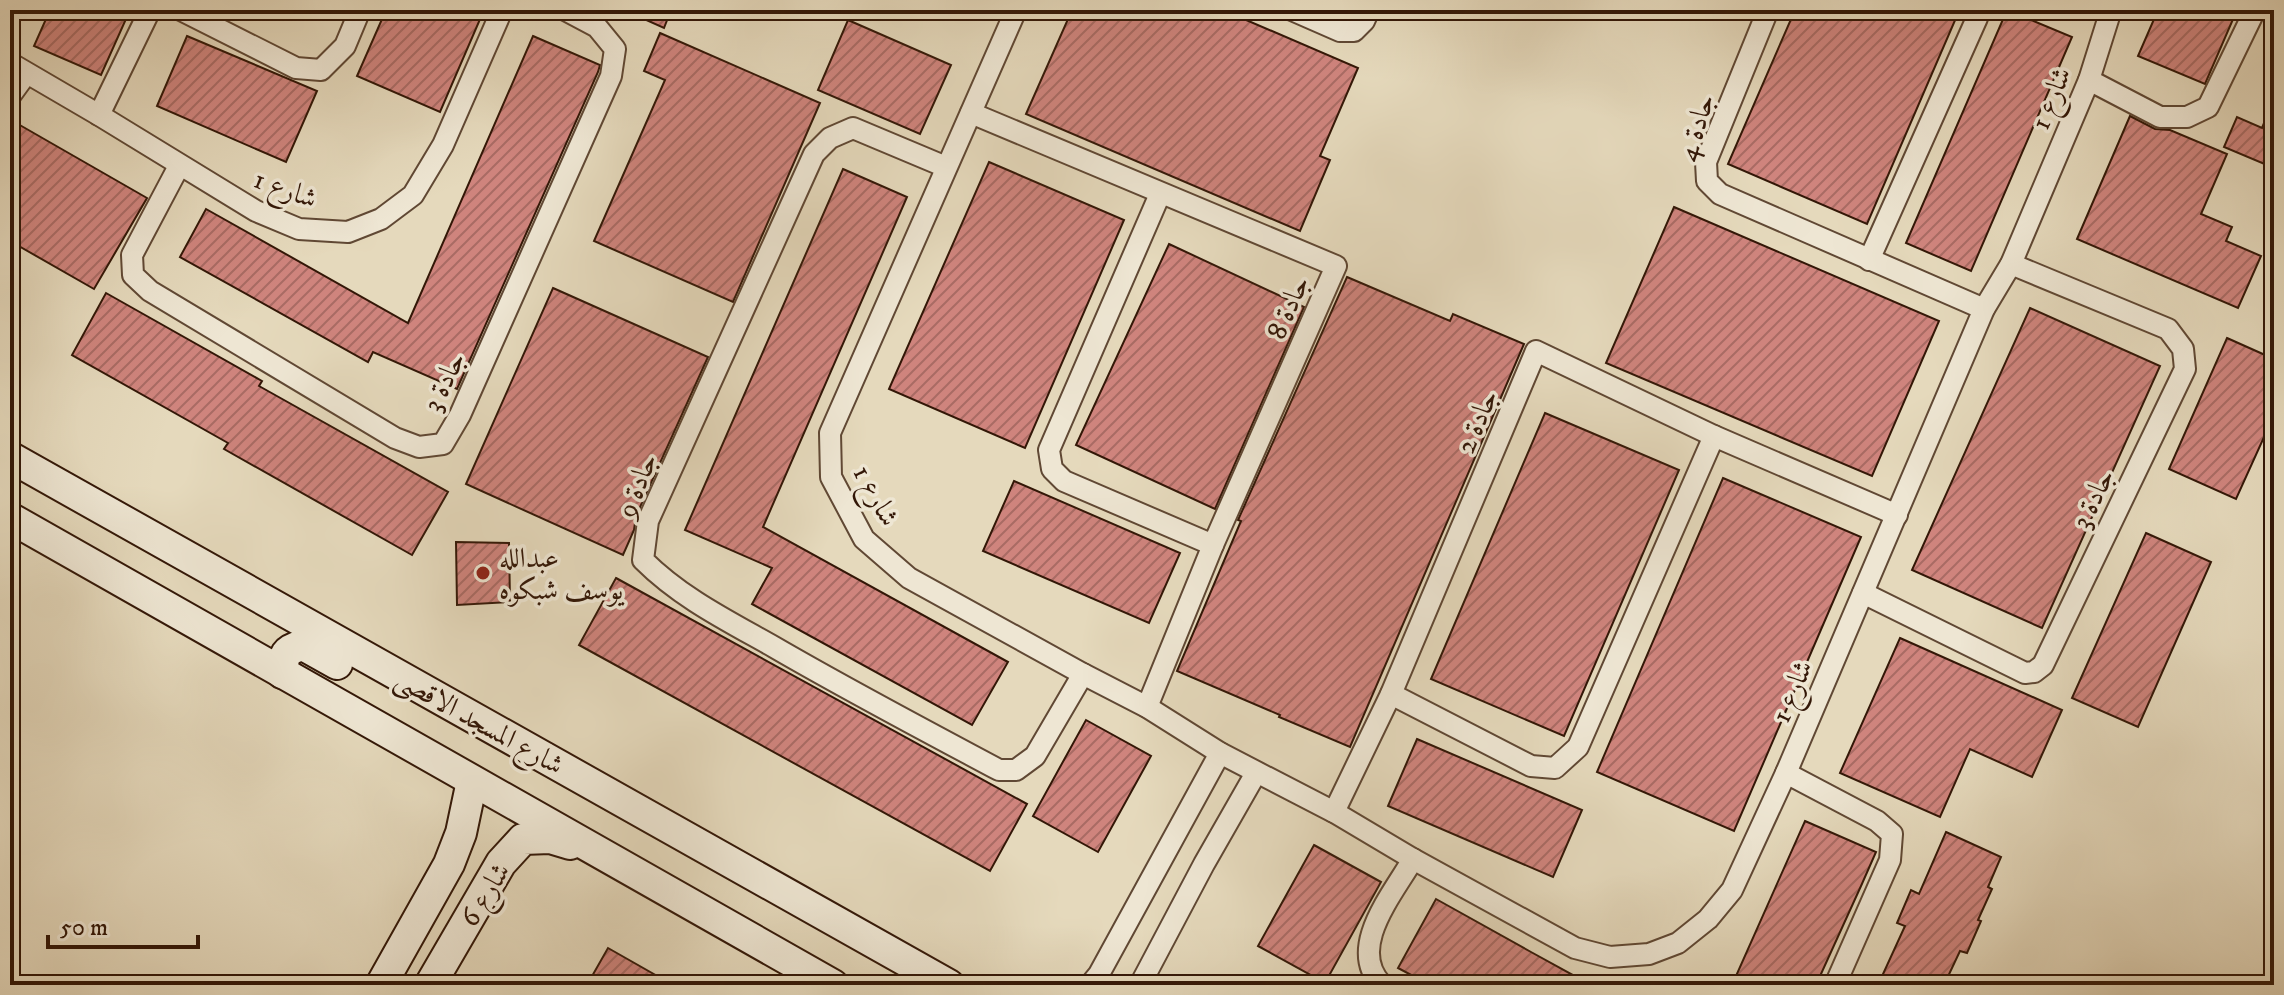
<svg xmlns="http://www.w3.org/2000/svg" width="2284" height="995" viewBox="0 0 2284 995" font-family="'IM FELL DW Pica',Amiri,serif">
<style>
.building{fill:url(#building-hatch);stroke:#331707;stroke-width:2}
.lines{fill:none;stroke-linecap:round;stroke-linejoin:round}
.street-casing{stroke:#604834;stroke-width:24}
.secondary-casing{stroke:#331707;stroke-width:34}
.street{stroke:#eee6d3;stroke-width:20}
.secondary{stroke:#eee6d3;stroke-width:30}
.poi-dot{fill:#8f2418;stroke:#eee6d3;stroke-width:3}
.labels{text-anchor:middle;stroke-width:7;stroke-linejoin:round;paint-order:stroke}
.street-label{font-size:28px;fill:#331707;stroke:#eee6d3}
.poi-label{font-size:28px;fill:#331707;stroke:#eee6d3;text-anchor:start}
</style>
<defs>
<pattern id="building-hatch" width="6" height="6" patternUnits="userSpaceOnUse" patternTransform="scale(2)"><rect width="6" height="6" fill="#cf847d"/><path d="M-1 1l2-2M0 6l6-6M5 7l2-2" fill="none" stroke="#a96b64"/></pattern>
</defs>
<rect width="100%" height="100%" fill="#e5d9bc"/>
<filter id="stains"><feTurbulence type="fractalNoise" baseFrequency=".0025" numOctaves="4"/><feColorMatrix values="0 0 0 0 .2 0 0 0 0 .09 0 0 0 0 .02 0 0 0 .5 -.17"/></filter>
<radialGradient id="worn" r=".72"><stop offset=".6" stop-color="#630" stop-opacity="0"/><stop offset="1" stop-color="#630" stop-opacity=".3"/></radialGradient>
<g class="building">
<polygon points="50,10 130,10 101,75 34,46"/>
<polygon points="386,10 484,10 440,112 357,76"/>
<polygon points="624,10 671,10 664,28"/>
<polygon points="1072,10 1223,10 1358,68 1320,156 1330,160 1300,231 1026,114"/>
<polygon points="1795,10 1937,10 1956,18 1867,224 1728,164"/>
<polygon points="2007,10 2072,37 1971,271 1906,243"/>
<polygon points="2158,10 2237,10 2205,84 2138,56"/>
<polygon points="848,20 951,65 920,134 818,90"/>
<polygon points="660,33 820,103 733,302 594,241 665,80 644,71"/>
<polygon points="187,36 317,91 286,162 157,106"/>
<polygon points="533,36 600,65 598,72 457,389 373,352 368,362 180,257 206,209 408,323"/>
<polygon points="2274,99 2274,168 2224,147 2237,117 2262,128"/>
<polygon points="2130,116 2155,129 2170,130 2227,154 2201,214 2232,227 2226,241 2261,256 2238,308 2077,239"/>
<polygon points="18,124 147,198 94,289 10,241 10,138"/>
<polygon points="989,162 1124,220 1025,448 889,389"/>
<polygon points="843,169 907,197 763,527 1008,662 972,725 752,604 772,568 685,530"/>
<polygon points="1674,207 1939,321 1872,476 1606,363"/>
<polygon points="1169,244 1304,307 1215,509 1076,445"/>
<polygon points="1347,277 1450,321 1453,314 1524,344 1350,747 1279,717 1280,715 1177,671 1241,521 1238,520"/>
<polygon points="553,288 708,357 636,516 634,530 623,555 466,484"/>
<polygon points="106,293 262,381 259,386 448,492 412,555 224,449 228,443 72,355"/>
<polygon points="2030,308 2160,366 2042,628 1912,570"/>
<polygon points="2227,338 2274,359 2274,415 2236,499 2169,469"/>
<polygon points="1545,413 1679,470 1564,736 1431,679"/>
<polygon points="1723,478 1861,537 1734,831 1597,772"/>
<polygon points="1014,481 1180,553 1149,623 983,551"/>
<polygon points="2146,533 2211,562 2138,727 2072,698"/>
<polygon points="456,542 509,543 510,602 457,605"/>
<polygon points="616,578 1027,804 990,871 579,645"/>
<polygon points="1900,638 2062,710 2032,777 1970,749 1940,817 1840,773"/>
<polygon points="1086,720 1151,756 1098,852 1033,816"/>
<polygon points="1417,739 1582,810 1553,877 1388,806"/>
<polygon points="1805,821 1876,852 1861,886 1816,985 1732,985"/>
<polygon points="1946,832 2001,857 1988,887 1992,889 1978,920 1981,921 1967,953 1960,951 1944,985 1878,985 1905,926 1897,923 1911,890 1919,894"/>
<polygon points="1314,845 1381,882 1325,983 1258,946"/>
<polygon points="1436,899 1531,952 1591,985 1430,985 1398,968"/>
<polygon points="608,948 673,985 587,985"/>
</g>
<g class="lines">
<defs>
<g id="street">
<polyline points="181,10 296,68 321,70 345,46 360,10"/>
<polyline points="1016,10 830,433 831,477 864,539 909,578 1083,674 1147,707 1220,753 1334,812 1413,859 1575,948 1610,957 1649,954 1678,943 1708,919 1732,890 1786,773 1984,309 2011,264 2089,80 2111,10"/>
<polyline points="1292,10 1340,31 1354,31 1364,21 1369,10"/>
<polyline points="1768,10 1706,162 1707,181 1720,194 1984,309"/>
<polyline points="10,63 99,115 256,211 299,229 348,232 381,219 413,195 443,145 502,10"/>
<polyline points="2089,80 2160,117 2187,117 2208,107 2255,10"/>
<polyline points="10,96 26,74"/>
<polyline points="971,113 1336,266 1213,545 1147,707"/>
<polyline points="99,115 150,10"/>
<polyline points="179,166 132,255 133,275 150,291 395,438 419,447 443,444 460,415 611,76 615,49 597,27 565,10"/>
<path d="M946,167L853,128L830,138L814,154L648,521L643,560C681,598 728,621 774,647C848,690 924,730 999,770H1016L1035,756L1083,674"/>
<polyline points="1160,194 1049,450 1052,469 1064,481 1213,545"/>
<polyline points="1869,260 1977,18 1978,10"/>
<polyline points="1863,593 2025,673 2034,672 2043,665 2185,369 2183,349 2168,329 2011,264"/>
<polyline points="1391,694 1531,766 1555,768 1578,747 1714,436"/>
<polyline points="1786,773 1877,821 1892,834 1890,860 1835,985"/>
<polyline points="1334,812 1391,694 1536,351 1714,436 1897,515"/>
<polyline points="1090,985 1099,974 1220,753"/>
<polyline points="1140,985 1204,864 1256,773"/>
<path d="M1382,985C1346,948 1393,894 1413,859"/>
</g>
<g id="secondary">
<polyline points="10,457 949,985"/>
<polyline points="10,518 833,985"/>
<path d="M282,673C284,655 284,650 303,645L337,664"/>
<polyline points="381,985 449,864 461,833 472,781"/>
<polyline points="430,985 501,863 523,839 550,838 570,844"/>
</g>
</defs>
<use href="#street" class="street-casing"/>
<use href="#secondary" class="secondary-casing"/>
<use href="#street" class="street"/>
<use href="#secondary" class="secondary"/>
</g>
<circle class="poi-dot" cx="483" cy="573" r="8"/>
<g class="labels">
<g class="street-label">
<text transform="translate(2050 98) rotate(-68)" y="10">شارع 1</text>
<text transform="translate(1695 127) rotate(-73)" y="10">جادة 4</text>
<text transform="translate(286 188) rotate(20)" y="10">شارع 1</text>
<text transform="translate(1287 307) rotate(-66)" y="10">جادة 8</text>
<text transform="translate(443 381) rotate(-64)" y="10">جادة 3</text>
<text transform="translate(1476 421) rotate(-67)" y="10">جادة 2</text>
<text transform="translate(636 485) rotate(-69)" y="10">جادة 9</text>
<text transform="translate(877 495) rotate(61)" y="10">شارع 1</text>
<text transform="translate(2092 498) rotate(-64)" y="10">جادة 3</text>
<text transform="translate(1791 691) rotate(-67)" y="10">شارع 1</text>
<text transform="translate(480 721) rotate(29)" y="10">شارع المسجد الاقصى</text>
<text transform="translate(484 894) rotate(-58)" y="10">شارع 6</text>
</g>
<g class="poi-label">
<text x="499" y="567">عبدالله<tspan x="499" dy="32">يوسف شبكوه</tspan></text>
</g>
</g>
<rect width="2284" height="995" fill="none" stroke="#e5d9bc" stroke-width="40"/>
<rect x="12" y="12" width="2260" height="971" fill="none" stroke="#331707" stroke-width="4"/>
<rect x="20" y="20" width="2244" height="955" fill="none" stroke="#331707" stroke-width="2"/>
<path d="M48 935v12h150v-12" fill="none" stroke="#331707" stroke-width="4"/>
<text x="60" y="935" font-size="24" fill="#331707" stroke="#eee6d3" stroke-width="6" paint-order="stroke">50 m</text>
<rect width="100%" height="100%" filter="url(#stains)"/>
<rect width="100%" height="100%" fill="url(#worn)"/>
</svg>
